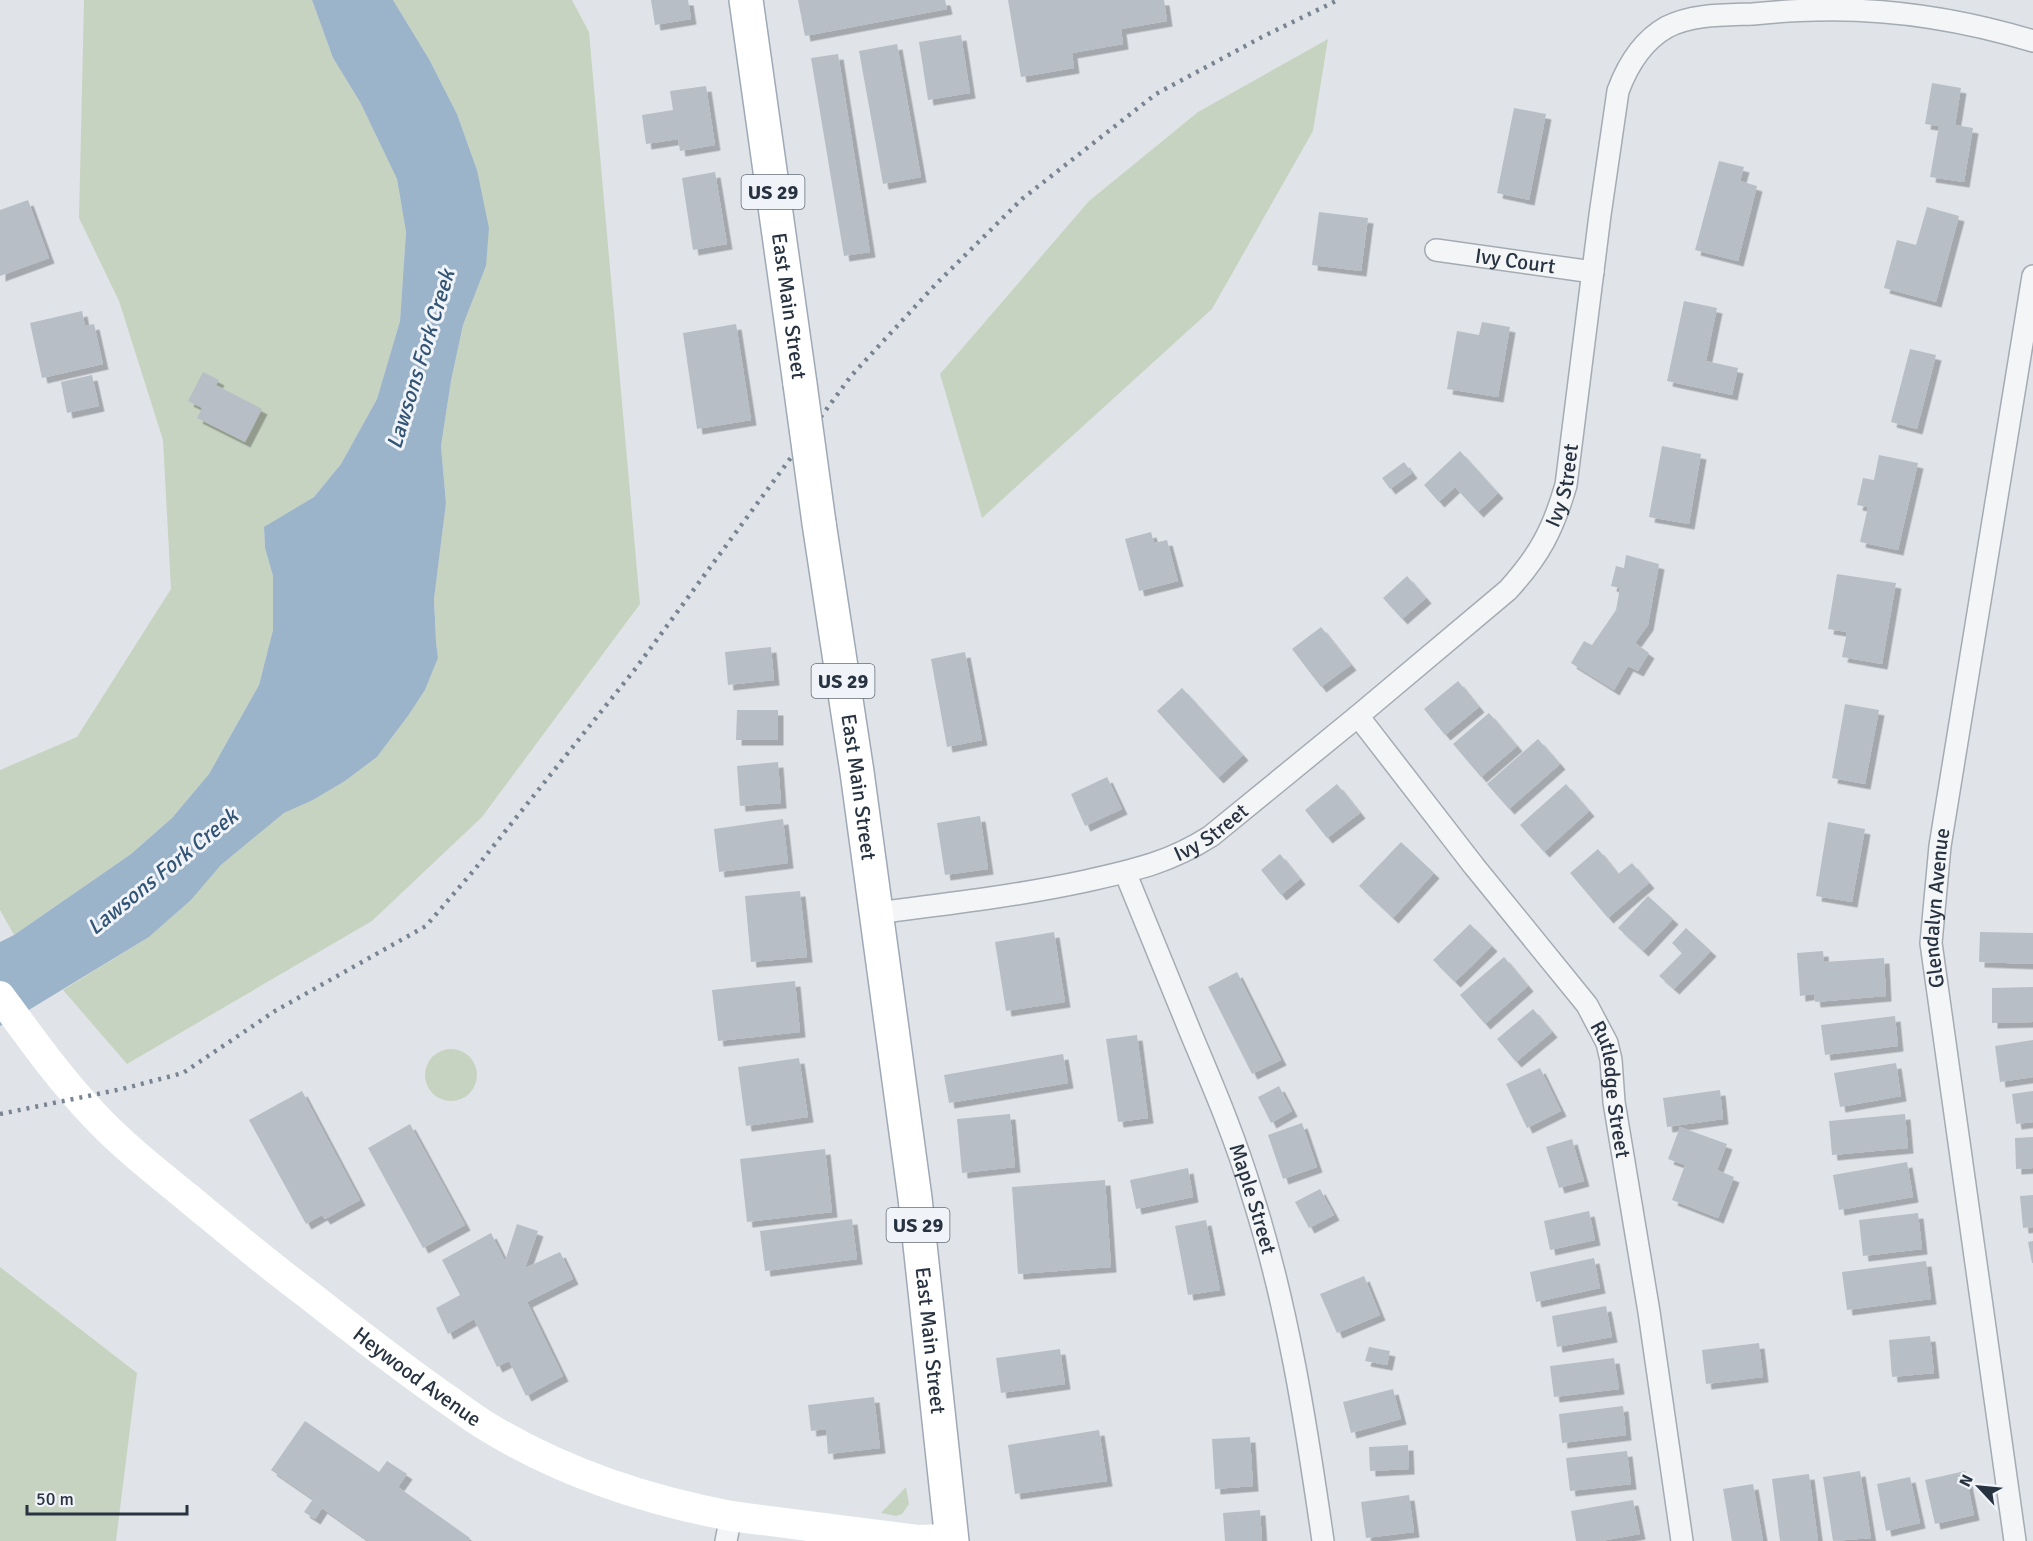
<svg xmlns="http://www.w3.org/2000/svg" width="2033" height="1541" viewBox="0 0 2033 1541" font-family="Signika,sans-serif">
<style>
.green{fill:#c7d3c1}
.water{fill:#9bb4c9}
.building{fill:#b7bec6;filter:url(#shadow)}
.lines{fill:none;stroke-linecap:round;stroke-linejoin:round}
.street-casing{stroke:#a5abb3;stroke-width:24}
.primary-casing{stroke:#9fa9b5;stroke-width:36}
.street{stroke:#f3f5f7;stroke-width:21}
.secondary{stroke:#fff;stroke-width:30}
.primary{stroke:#fff;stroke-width:33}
.rail{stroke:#798493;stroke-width:4.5;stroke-dasharray:3 6;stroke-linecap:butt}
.primary-bridge-casing{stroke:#9fa9b5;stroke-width:36;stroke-linecap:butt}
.primary-bridge{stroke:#fff;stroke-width:33}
.labels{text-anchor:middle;stroke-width:6;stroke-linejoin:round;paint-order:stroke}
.shield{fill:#f0f3f7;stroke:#646d78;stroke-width:1.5}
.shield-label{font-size:20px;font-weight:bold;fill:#283341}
.street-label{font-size:21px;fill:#283341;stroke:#f0f3f7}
.water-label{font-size:22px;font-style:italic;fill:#325475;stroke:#f0f3f7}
</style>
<defs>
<filter id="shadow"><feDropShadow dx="5.5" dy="5.5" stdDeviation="0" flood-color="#0004"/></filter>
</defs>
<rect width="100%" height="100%" fill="#e0e4e9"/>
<g class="green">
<polygon points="84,0 312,0 333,58 360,102 397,179 406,232 400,321 377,399 341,464 314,497 264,528 265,548 273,576 273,630 259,685 209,774 172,818 131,854 14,935 0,910 0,770 77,737 171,589 163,440 119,301 79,218"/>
<polygon points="393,0 572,0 589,32 640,604 482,817 372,921 127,1064 63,990 149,937 191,900 221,865 284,813 313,800 345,781 377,757 408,716 425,690 438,658 436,642 434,599 446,503 441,446 451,381 463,325 486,266 477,170 457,114 429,59"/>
<polygon points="1328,39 1313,131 1212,309 982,518 940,374 1089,201 1198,112"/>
<circle cx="451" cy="1075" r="26"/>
<polygon points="0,1267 137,1373 116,1541 0,1541"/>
<polygon points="906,1487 909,1504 902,1514 896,1516 881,1513"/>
</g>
<polygon class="water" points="312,0 393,0 429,59 457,114 477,170 489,228 486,266 463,325 451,381 441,446 446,503 434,599 436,642 438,658 425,690 408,716 377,757 345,781 313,800 284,813 221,865 191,900 149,937 9,1022 0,1026 0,942 14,935 131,854 172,818 209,774 259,685 273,630 273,576 265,548 264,527 314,497 341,464 377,399 400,321 406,232 397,179 360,102 333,58"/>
<g class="building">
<polygon points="651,0 688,0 691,19 655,25"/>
<polygon points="798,0 945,0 947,9 805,36"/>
<polygon points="1008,0 1164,0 1167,21 1121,29 1123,44 1072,53 1074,68 1021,77"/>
<polygon points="961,35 970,93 928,100 919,42"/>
<polygon points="897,44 921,177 883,184 859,51"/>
<polygon points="838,54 870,252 844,256 811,58"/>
<polygon points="1932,83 1961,88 1955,125 1973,128 1964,182 1930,177 1939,126 1925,124"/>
<polygon points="706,86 715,145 680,151 678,139 646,144 642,115 673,110 670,91"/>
<polygon points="1514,108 1546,114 1529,200 1497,193"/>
<polygon points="1719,161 1744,167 1740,181 1757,186 1738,261 1695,250"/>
<polygon points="715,172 727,244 693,250 682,178"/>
<polygon points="28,200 49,258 0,276 0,210"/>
<polygon points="1927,207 1959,216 1936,302 1884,288 1897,240 1916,245"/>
<polygon points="1319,212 1368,218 1361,271 1312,265"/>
<polygon points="1684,301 1717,308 1706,361 1738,368 1732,395 1667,381"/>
<polygon points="82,311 85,326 94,324 103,364 42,378 30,323"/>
<polygon points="1482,322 1510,327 1498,397 1447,389 1457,331 1479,335"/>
<polygon points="736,324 751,420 697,429 683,333"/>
<polygon points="1910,349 1936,355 1917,429 1891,422"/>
<polygon points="203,372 219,380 216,385 262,409 245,442 197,418 202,408 188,401"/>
<polygon points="92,375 99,406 67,413 61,382"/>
<polygon points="1662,446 1701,454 1689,524 1649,517"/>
<polygon points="1460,451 1498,493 1478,512 1455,487 1439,502 1424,485"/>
<polygon points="1879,455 1918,463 1898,550 1860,542 1868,507 1857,505 1863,478 1874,480"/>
<polygon points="1404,462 1412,473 1390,489 1382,478"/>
<polygon points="1151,532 1154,543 1167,540 1178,581 1139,591 1125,539"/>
<polygon points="1626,555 1659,564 1648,625 1635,643 1649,653 1638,671 1628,666 1614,690 1571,663 1584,641 1592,645 1616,610 1620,588 1611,586 1616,566 1624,568"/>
<polygon points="1837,574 1896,583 1882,664 1842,657 1847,632 1828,629"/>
<polygon points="1407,576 1426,598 1402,619 1383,598"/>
<polygon points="1321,627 1351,665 1321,687 1292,649"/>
<polygon points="771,647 774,680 728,685 725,652"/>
<polygon points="965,652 982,740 947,747 931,659"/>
<polygon points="1458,681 1479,707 1445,735 1424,709"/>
<polygon points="1182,688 1243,755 1218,778 1157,711"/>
<polygon points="1845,704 1879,710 1865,784 1832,778"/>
<polygon points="737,710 778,710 778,740 736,740"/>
<polygon points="1489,713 1517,746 1481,777 1453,744"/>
<polygon points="1538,739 1560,764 1509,809 1487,784"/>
<polygon points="778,762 781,803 740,806 737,766"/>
<polygon points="1107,777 1122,809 1085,826 1071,794"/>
<polygon points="1337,784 1360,813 1327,838 1305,810"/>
<polygon points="1566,784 1589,811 1544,852 1520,825"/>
<polygon points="980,816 988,869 945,875 937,823"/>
<polygon points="783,819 788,863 719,872 714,829"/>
<polygon points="1828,822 1865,829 1852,902 1816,896"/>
<polygon points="1401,842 1434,873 1393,918 1359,886"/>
<polygon points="1598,849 1618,874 1632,863 1649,883 1608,918 1570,873"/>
<polygon points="1280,854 1300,879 1281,895 1261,870"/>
<polygon points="800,891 807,957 751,962 745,896"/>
<polygon points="1648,896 1673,919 1643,951 1618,928"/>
<polygon points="1470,924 1492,946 1455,982 1433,960"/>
<polygon points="1686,928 1711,951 1674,989 1659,976 1682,953 1672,943"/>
<polygon points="1054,932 1065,1002 1006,1011 995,942"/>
<polygon points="1980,932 2033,933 2033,964 1979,962"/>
<polygon points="1823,951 1824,962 1884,958 1886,996 1815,1002 1814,994 1800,996 1797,953"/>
<polygon points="1504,957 1528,986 1485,1024 1460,995"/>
<polygon points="1237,972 1281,1060 1252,1074 1208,987"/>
<polygon points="795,981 800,1032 718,1041 712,990"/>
<polygon points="2033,987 2033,1022 1992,1023 1992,988"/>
<polygon points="1533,1009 1552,1032 1516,1062 1497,1039"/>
<polygon points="1895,1016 1898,1046 1825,1055 1821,1025"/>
<polygon points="1137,1035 1148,1118 1118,1122 1106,1039"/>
<polygon points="2033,1040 2033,1077 2000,1082 1995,1046"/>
<polygon points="1063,1054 1068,1083 949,1103 944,1075"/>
<polygon points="799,1058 808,1117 746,1126 738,1067"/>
<polygon points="1896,1063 1901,1096 1840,1107 1834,1073"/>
<polygon points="1540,1068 1561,1111 1527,1128 1506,1084"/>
<polygon points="1279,1086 1292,1111 1271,1123 1258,1097"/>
<polygon points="1720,1090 1723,1119 1667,1127 1663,1098"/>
<polygon points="302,1091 360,1200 325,1219 322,1215 306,1224 249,1120"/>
<polygon points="2033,1091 2033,1122 2016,1124 2012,1094"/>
<polygon points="1010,1114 1015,1167 962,1173 957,1119"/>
<polygon points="1905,1114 1908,1148 1832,1155 1829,1121"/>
<polygon points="1302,1123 1317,1167 1283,1179 1268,1135"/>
<polygon points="410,1124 465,1225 423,1248 368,1148"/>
<polygon points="1680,1127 1727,1144 1717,1170 1734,1177 1718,1218 1672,1200 1685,1165 1668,1159"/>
<polygon points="2033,1137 2033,1168 2016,1169 2015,1138"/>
<polygon points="1572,1139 1584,1181 1559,1188 1546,1147"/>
<polygon points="825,1149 832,1212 747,1222 740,1159"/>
<polygon points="1907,1162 1913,1197 1839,1210 1833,1175"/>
<polygon points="1188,1168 1193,1197 1136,1209 1130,1180"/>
<polygon points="1105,1180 1111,1267 1018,1274 1012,1187"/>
<polygon points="1320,1189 1334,1215 1309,1228 1295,1202"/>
<polygon points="2033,1195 2033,1227 2023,1228 2020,1196"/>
<polygon points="1589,1211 1595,1240 1550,1250 1544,1221"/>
<polygon points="1918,1213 1922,1249 1863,1256 1859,1220"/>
<polygon points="852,1219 857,1259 765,1271 760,1231"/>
<polygon points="1206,1220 1220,1290 1188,1295 1175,1226"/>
<polygon points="517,1224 538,1231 525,1268 560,1252 573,1279 527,1302 563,1376 526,1396 509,1361 497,1367 474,1319 448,1334 436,1308 460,1295 442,1260 491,1233 505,1261"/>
<polygon points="2033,1241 2033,1263 2032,1263 2028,1242"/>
<polygon points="1594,1258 1600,1288 1536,1302 1530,1272"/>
<polygon points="1926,1261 1931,1299 1847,1310 1842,1272"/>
<polygon points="1364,1276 1380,1315 1337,1333 1320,1294"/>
<polygon points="1606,1306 1612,1337 1557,1347 1552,1316"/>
<polygon points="1930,1336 1934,1373 1892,1377 1889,1340"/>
<polygon points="1759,1343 1763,1377 1706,1384 1702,1350"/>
<polygon points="1369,1347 1390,1351 1387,1365 1365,1361"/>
<polygon points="1060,1349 1065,1384 1001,1393 996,1358"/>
<polygon points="1614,1358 1619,1389 1554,1397 1550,1366"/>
<polygon points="1393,1389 1401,1419 1351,1433 1343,1402"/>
<polygon points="874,1397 880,1448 828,1454 826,1429 811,1431 808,1405"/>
<polygon points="1623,1406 1626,1435 1562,1443 1559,1414"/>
<polygon points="305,1421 379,1472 387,1461 407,1474 398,1487 470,1538 468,1541 369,1541 322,1508 315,1519 304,1512 313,1499 271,1470"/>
<polygon points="1099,1430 1107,1481 1015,1494 1008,1445"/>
<polygon points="1250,1437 1253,1486 1215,1489 1212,1439"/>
<polygon points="1408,1445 1409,1469 1370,1471 1369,1447"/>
<polygon points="1627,1451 1631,1484 1570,1491 1566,1458"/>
<polygon points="1860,1471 1871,1538 1833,1541 1823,1477"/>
<polygon points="1965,1471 1974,1515 1935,1524 1925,1480"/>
<polygon points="1809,1474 1818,1541 1780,1541 1772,1479"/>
<polygon points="1910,1477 1920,1523 1886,1531 1877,1484"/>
<polygon points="1753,1484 1763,1541 1732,1541 1723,1489"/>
<polygon points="1409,1495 1414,1532 1366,1538 1361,1502"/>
<polygon points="1633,1500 1640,1534 1601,1541 1576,1541 1571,1511"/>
<polygon points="1260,1510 1262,1541 1225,1541 1223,1513"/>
</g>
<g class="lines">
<defs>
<g id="street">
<path id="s1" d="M1436,250L1593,272"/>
<path id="s2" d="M1358,716L1474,866L1587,1005L1607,1043L1611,1060L1614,1102L1649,1312L1682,1541"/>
<path id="s3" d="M1125,872C1147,927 1170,981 1192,1036C1214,1088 1236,1140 1252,1194C1288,1307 1306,1423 1323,1541"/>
<path id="s4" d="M876,913C948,904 1016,896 1086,881C1134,870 1169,863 1211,836L1358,716L1508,590C1539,556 1553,530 1566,485L1600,215L1618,91C1628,64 1642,41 1667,27C1693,14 1724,15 1753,14C1774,12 1795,10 1816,10C1889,8 1963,20 2033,41"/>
<polyline points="726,1541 731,1516"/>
<path id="s5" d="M2015,1541L1931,943L1940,846L2033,276"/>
</g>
<g id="primary">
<path id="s7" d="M746,0L800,384"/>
<path id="s8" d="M819,523L857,772L915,1198L952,1541"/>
</g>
</defs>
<use href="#street" class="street-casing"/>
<use href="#primary" class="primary-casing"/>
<use href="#street" class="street"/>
<path class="secondary" id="s6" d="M0,996C30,1037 59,1078 94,1115C122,1145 155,1171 187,1197C227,1230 267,1264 309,1295C352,1329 396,1363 441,1395C456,1405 471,1417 486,1426C561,1472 646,1500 731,1516L917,1540L951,1539"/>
<use href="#primary" class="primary"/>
<polyline class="rail" points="0,1114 122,1089 183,1073 275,1011 426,926 475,869 636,668 851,376 936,284 1022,199 1156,94 1262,37 1338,0"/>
<defs>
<polyline id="primary-bridge" points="800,384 819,523"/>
</defs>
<use href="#primary-bridge" class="primary-bridge-casing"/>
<use href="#primary-bridge" class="primary-bridge"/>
</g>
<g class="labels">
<g class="shield">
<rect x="741.5" y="175" width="63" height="34" rx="4.5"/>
<rect x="811.5" y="664" width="63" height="34" rx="4.5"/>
<rect x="886.5" y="1208" width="63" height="34" rx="4.5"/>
</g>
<g class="shield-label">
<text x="773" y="199">US 29</text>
<text x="843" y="688">US 29</text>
<text x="918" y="1232">US 29</text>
</g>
<g class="street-label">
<text dy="7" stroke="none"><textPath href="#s1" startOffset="80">Ivy Court</textPath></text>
<text dy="7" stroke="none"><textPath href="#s7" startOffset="309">East Main Street</textPath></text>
<text dy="7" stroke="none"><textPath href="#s4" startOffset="852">Ivy Street</textPath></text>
<text dy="7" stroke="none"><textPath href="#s8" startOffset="267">East Main Street</textPath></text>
<text dy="7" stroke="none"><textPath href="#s4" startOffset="348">Ivy Street</textPath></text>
<text dy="7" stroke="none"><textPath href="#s5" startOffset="639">Glendalyn Avenue</textPath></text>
<text dy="7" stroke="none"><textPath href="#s2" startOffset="458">Rutledge Street</textPath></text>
<text dy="7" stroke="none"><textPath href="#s3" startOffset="351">Maple Street</textPath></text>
<text dy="7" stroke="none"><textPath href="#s8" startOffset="825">East Main Street</textPath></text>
<text dy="7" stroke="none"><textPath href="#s6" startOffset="568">Heywood Avenue</textPath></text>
</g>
<g class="water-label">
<text transform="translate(420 359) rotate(-73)" y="8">Lawsons Fork Creek</text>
<text transform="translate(162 871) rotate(-39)" y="8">Lawsons Fork Creek</text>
</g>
</g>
<g transform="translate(1979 1487) rotate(296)" stroke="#f0f3f7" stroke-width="4.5" paint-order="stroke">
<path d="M0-4.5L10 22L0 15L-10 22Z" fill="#283341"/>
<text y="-9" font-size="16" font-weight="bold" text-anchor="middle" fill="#283341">N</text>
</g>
<path d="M27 1505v9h160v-9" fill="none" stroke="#283341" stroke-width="3"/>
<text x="36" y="1505" font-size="18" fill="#283341" stroke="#f0f3f7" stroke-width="4.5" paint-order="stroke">50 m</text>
</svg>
